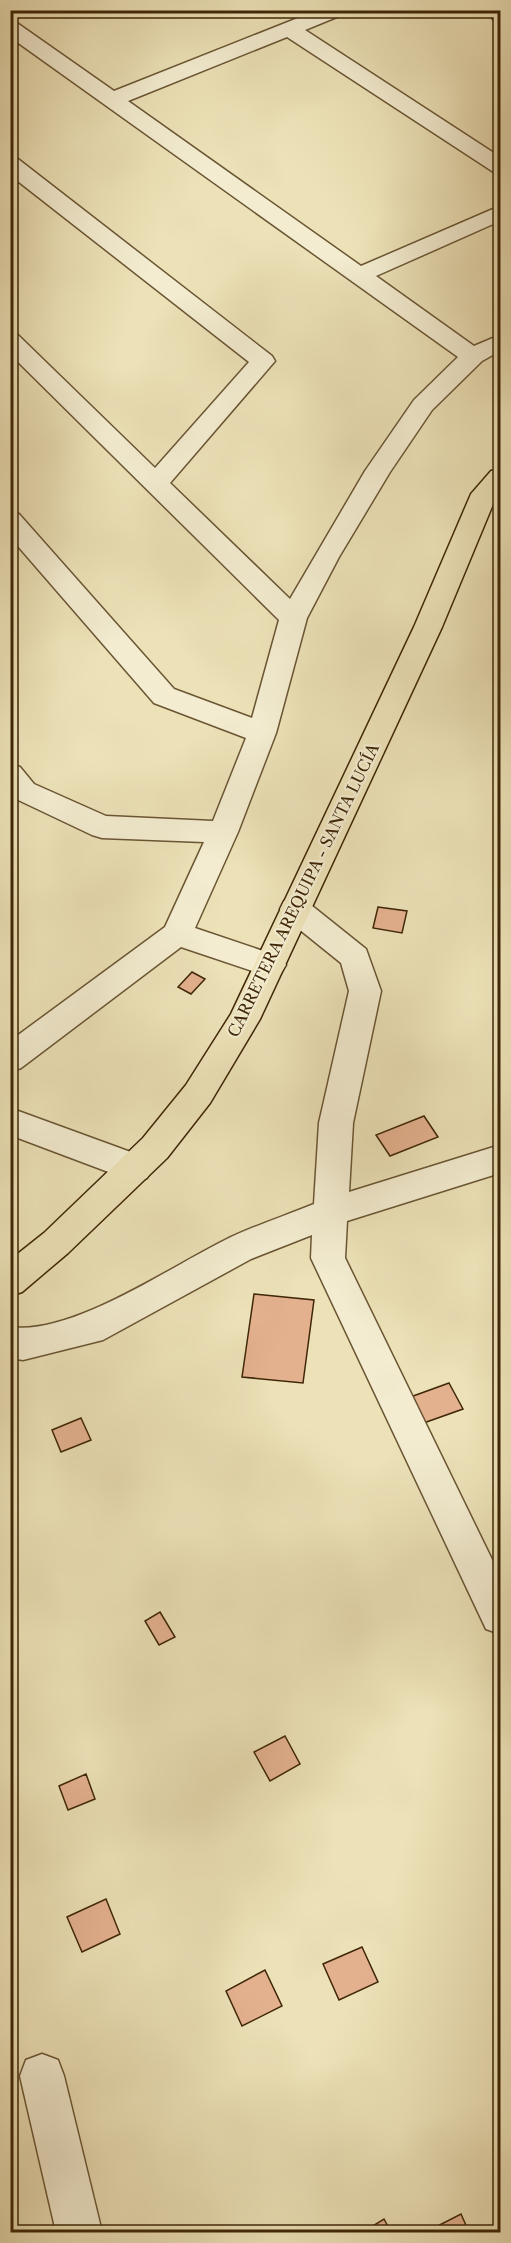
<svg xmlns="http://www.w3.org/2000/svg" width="511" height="2243" viewBox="0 0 511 2243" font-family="'Libre Caslon Text',serif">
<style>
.building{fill:#e4b18f;stroke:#3e2607;stroke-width:1.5}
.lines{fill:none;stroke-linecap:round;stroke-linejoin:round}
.minor-casing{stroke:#6a5533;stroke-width:3}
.major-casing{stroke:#3e2607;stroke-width:3}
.minor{fill:#f3ecd0;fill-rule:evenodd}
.major{fill:#ece1b7;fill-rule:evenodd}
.labels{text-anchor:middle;stroke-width:4.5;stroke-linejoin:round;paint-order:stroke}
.street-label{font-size:16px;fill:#3e2607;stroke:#f3ecd0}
</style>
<rect width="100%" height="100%" fill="#ece1b7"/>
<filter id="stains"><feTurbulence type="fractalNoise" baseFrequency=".00333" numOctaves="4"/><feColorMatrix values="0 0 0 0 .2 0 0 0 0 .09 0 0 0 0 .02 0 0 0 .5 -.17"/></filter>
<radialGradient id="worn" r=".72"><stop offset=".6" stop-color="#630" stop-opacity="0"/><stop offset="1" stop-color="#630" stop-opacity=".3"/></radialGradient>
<g class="building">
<polygon points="378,907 407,911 402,933 373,928"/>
<polygon points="192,972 205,979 191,994 178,987"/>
<polygon points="424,1116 438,1137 390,1156 376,1135"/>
<polygon points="254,1294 314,1300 303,1383 242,1377"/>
<polygon points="449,1383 463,1409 418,1425 405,1399"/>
<polygon points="81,1418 91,1440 61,1452 52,1430"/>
<polygon points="160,1612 175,1637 159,1645 145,1621"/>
<polygon points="285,1736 300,1764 270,1781 254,1752"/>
<polygon points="86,1774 95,1799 68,1810 59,1786"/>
<polygon points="106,1899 120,1934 82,1952 67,1917"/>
<polygon points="362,1947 378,1982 339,2000 323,1964"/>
<polygon points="265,1970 282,2006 242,2026 226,1991"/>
<polygon points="461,2214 469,2232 426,2232"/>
<polygon points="384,2219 391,2232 363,2232"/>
</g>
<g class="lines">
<defs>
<g id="minor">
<polygon points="318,10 347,10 344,14 305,30 500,157 500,172 492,171 287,37 128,101 361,266 500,206 500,221 376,276 474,346 500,335 500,351 482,361 432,410 390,472 339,557 307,618 276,733 238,832 195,928 281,957 286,965 281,973 270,977 181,947 21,1068 10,1072 10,1041 165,927 204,842 102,838 92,835 14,798 10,794 10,764 20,767 34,784 106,816 213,821 246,738 154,703 10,537 10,512 19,514 174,689 252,718 279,620 10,354 10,333 18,335 155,468 249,362 10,175 10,158 18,159 272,356 275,361 170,483 290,599 365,471 414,400 458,357 10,37 10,21 17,23 114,91"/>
<polygon points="484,10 500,10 500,21 493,19"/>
<path d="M295,898L306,901L366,949L381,991L353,1123L349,1192L500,1145V1173L347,1221L345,1258L500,1576V1634L486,1629L311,1258L312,1235L251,1259L103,1340L23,1360L10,1358V1327C71,1336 170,1267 225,1240C253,1226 285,1216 314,1204L319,1123L349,991L341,963L284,917L280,909L284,901Z"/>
<polygon points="10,1108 147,1158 152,1168 147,1178 135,1182 10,1135"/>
<polygon points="42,2054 58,2060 64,2076 102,2232 56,2232 20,2076 26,2060"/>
</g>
<polygon id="major" points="500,469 500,492 496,497 442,627 260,1019 210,1103 167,1158 68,1253 22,1292 10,1296 10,1260 44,1233 143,1138 186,1085 231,1014 414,627 471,494 491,471"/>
</defs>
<use href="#minor" class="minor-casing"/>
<use href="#major" class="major-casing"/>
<use href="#minor" class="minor"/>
<use href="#major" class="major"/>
</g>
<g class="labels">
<g class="street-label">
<text transform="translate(303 890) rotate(-64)" y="6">CARRETERA AREQUIPA - SANTA LUCÍA</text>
</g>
</g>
<rect width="511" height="2243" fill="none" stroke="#ece1b7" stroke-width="36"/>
<rect x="12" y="12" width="487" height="2219" fill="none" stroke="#3e2607" stroke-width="3"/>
<rect x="18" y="18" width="475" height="2207" fill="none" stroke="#3e2607" stroke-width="1.5"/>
<rect width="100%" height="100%" filter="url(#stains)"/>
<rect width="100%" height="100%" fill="url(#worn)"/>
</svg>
